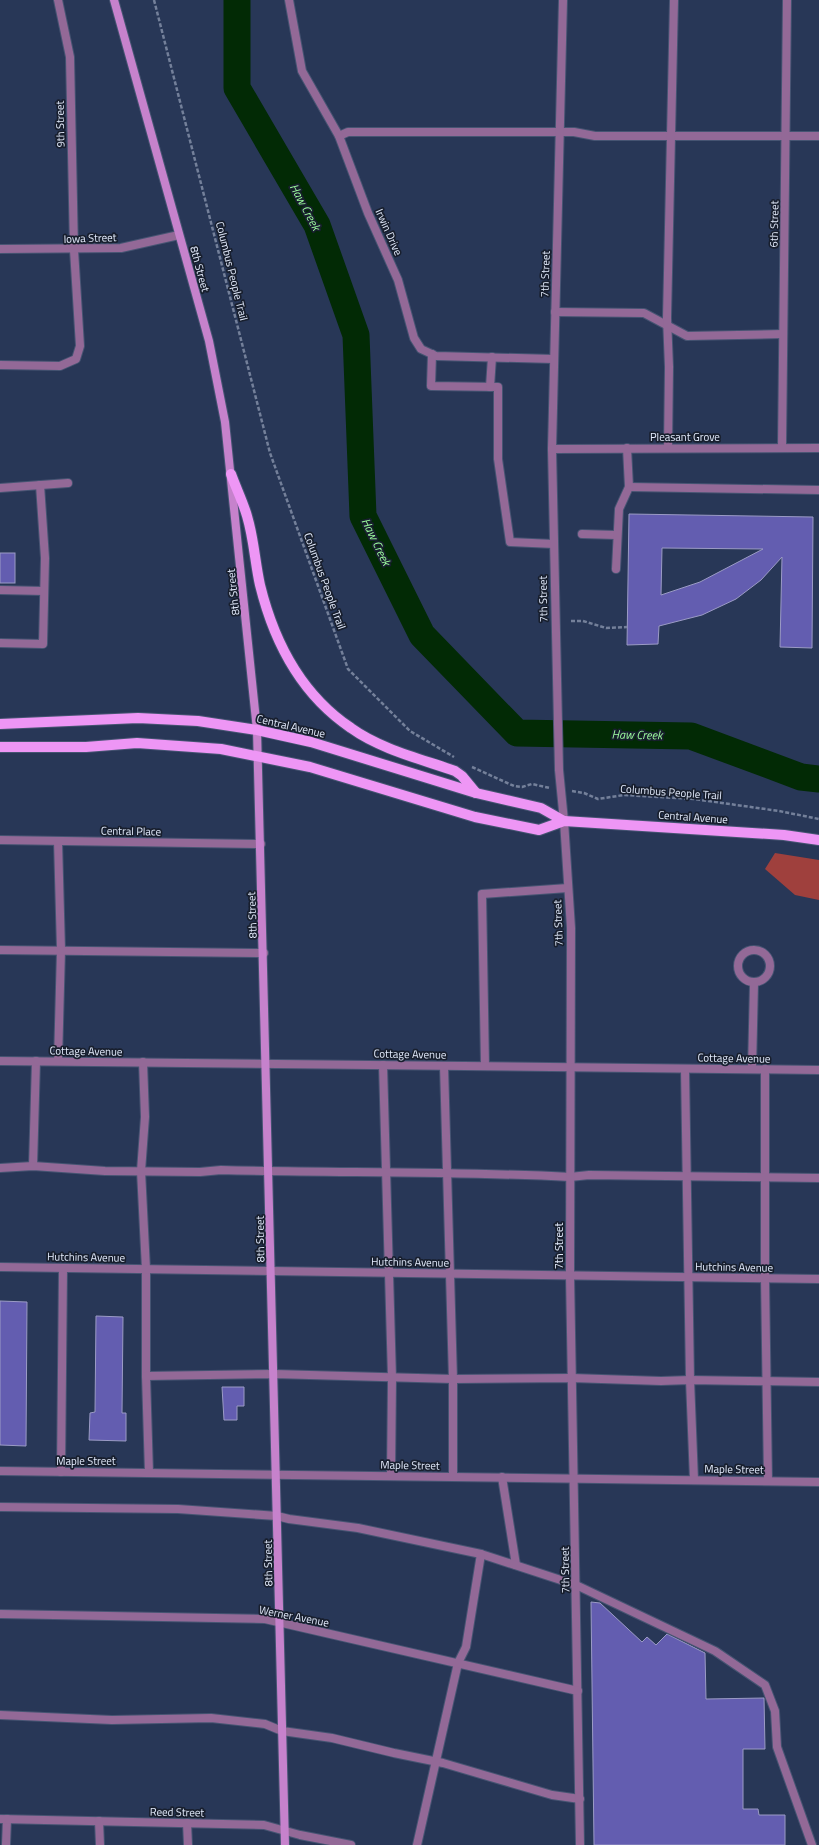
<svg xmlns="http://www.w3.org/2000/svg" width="819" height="1845" viewBox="0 0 819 1845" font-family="'Titillium Web',sans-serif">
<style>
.forest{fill:#9f403d}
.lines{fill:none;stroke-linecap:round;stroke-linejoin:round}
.river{stroke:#022a05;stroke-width:27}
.building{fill:#635db0;stroke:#9b9bc5;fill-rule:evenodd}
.lane-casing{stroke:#465472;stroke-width:10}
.street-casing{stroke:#465472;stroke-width:10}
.secondary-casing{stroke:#465472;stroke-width:10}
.primary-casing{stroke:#465472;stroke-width:12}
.path{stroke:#74809a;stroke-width:2.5;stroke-dasharray:4 2;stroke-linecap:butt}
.lane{stroke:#936997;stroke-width:8}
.street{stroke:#936997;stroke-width:8}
.secondary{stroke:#c682cc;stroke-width:8}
.primary{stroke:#ee96f5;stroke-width:10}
.labels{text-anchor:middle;stroke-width:3.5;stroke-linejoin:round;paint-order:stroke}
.street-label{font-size:11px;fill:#e5edfe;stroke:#181f2e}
.water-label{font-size:12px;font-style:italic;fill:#9eff9f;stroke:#181f2e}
</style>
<rect width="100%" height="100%" fill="#283757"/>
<polygon class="forest" points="775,853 819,860 819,900 795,895 765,869"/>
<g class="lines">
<polyline class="river" points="237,0 237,88 317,225 356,335 363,516 422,635 517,733 691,736 801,777 819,779"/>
</g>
<g class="building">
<path d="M629,514L813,517L812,648L780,647L782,557L761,580L736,599L702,615L659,626L658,644L627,645ZM662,548L763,549L700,582L661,595Z"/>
<rect x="0" y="553" width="15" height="30"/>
<polygon points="0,1301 27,1302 26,1446 0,1445"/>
<polygon points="96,1316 123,1317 122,1413 126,1413 126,1441 89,1440 90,1413 95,1412"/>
<polygon points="222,1387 244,1387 244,1406 237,1406 237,1420 224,1420"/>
<polygon points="591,1602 600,1603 642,1642 647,1637 656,1645 667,1634 705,1653 706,1699 764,1698 765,1749 743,1749 743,1809 758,1809 759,1815 785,1815 785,1845 594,1845"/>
</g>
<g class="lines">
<defs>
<g id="lane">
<polyline points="339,136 348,132 574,132 595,136 819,136"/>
<polyline points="555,312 644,313 687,336 783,334"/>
<polyline points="432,354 431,386 498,387 498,459 510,542 554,544"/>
<polyline points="0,365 60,366 76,359 80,346 74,250"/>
<polyline points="490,387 492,357"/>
<polyline points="668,448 669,367 667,318 674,0"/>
<polyline points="629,487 819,490"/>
<polyline points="582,534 616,535"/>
<polyline points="616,569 619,509 629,487 627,448"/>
<polyline points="0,590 44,591"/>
<polyline points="0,643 43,644 45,558 40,485"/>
<polyline points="58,841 61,950 58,1061"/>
<circle cx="754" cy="966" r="16"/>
<polyline points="0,950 264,953"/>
<polyline points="143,1062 145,1117 141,1171 146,1269 146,1376 149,1473"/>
<polyline points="383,1065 392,1378 391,1475"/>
<polyline points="444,1066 453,1379 453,1476"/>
<polyline points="485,1066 482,894 568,888"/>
<polyline points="685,1069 690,1380 694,1480"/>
<polyline points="752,1069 754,983"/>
<polyline points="765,1069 765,1278 768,1481"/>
<polyline points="33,1166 36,1061"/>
<path d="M0,1168L33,1166L105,1171L200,1172L221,1170C337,1173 454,1171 570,1177L589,1175L819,1178"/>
<polyline points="146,1376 274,1374 453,1379 572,1378 661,1381 690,1380 819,1382"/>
<polyline points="61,1472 63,1268"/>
<polyline points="502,1477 516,1565"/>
<polyline points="0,1507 178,1509 277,1516 289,1519 358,1528 481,1554 576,1585 715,1651 765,1685 775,1711 777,1747 812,1845"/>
<polyline points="0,1715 112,1720 211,1718 265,1724 282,1731 332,1738 394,1753 443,1763 552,1795 580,1799"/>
<polyline points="187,1823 188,1845"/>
<polyline points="6,1845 7,1819"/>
<polyline points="417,1845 458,1663 466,1647 481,1554"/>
</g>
<g id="street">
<polyline points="58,0 70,57 74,250"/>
<polyline points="289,0 302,71 339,136 368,213 398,280 414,338 421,349 436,356 554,359"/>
<polyline points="563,0 552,449 559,770 564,821 571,928 570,1275 580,1845"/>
<polyline points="0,249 121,248 179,235"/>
<polyline points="782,447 787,0"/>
<polyline points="552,449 819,448"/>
<polyline points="0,488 68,483"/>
<polyline points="0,840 261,844"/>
<polyline points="0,1061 819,1070"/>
<polyline points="0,1267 819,1279"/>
<polyline points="0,1471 819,1482"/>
<polyline points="0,1614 265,1619 578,1691"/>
<polyline points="0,1819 264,1825 300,1835 351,1845"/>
<polyline points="99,1821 100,1845"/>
</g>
<polyline id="secondary" points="114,0 209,341 225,422 257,730 285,1845"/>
<g id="primary">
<path d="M231,474C236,488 243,502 247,516C254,539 255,563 260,585C274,642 302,695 351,728C380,749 421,759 455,771L462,776L476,793"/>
<polyline points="0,724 138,718 198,721 257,730 311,742 476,793 541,808 564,821"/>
<polyline points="0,747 86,747 137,743 221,749 310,767 475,817 539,830 564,821 784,835 819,840"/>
</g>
</defs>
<use href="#lane" class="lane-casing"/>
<use href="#street" class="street-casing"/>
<use href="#secondary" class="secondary-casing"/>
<use href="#primary" class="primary-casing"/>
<g class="path">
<polyline points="154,0 270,453 348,669 410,731 454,757"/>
<polyline points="571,621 583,621 606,628 627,627"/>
<polyline points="472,767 514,786 522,787 532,784 550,788"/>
<polyline points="572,791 584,793 598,799 624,795 694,799 779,811 819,819"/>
</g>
<use href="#lane" class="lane"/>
<use href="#street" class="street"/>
<use href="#secondary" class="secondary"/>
<use href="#primary" class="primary"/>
</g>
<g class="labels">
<g class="street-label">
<text transform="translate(60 124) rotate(-91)" y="4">9th Street</text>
<text transform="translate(774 224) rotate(-89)" y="4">6th Street</text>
<text transform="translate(389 232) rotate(66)" y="4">Irwin Drive</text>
<text transform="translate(90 238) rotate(-2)" y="4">Iowa Street</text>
<text transform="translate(200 269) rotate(75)" y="4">8th Street</text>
<text transform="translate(232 271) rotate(76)" y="4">Columbus People Trail</text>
<text transform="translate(545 274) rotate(-88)" y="4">7th Street</text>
<text x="685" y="441">Pleasant Grove</text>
<text transform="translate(325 581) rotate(70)" y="4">Columbus People Trail</text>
<text transform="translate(233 592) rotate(-96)" y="4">8th Street</text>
<text transform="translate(543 599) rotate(-91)" y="4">7th Street</text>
<text transform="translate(291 726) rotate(13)" y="4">Central Avenue</text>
<text transform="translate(671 792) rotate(4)" y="4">Columbus People Trail</text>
<text transform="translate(693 817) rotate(4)" y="4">Central Avenue</text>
<text transform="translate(131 831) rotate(1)" y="4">Central Place</text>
<text transform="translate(252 915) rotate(-92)" y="4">8th Street</text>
<text transform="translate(558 923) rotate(-92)" y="4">7th Street</text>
<text transform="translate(86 1051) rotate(1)" y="4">Cottage Avenue</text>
<text transform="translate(410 1054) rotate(1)" y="4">Cottage Avenue</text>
<text transform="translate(734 1058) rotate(1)" y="4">Cottage Avenue</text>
<text transform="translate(260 1239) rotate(-91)" y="4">8th Street</text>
<text transform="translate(559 1246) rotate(-90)" y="4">7th Street</text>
<text transform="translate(86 1257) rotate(1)" y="4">Hutchins Avenue</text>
<text transform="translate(410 1262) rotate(1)" y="4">Hutchins Avenue</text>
<text transform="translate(734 1267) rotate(1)" y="4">Hutchins Avenue</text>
<text x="86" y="1465">Maple Street</text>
<text transform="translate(410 1465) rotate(1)" y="4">Maple Street</text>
<text transform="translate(734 1469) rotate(1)" y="4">Maple Street</text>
<text transform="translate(268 1563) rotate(-91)" y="4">8th Street</text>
<text transform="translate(565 1570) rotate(-91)" y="4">7th Street</text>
<text transform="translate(294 1616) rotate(11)" y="4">Werner Avenue</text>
<text transform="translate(177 1812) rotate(1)" y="4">Reed Street</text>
</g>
<g class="water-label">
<text transform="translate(305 207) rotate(62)" y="4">Haw Creek</text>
<text transform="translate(376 542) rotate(64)" y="4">Haw Creek</text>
<text transform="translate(637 735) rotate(1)" y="4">Haw Creek</text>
</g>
</g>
</svg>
